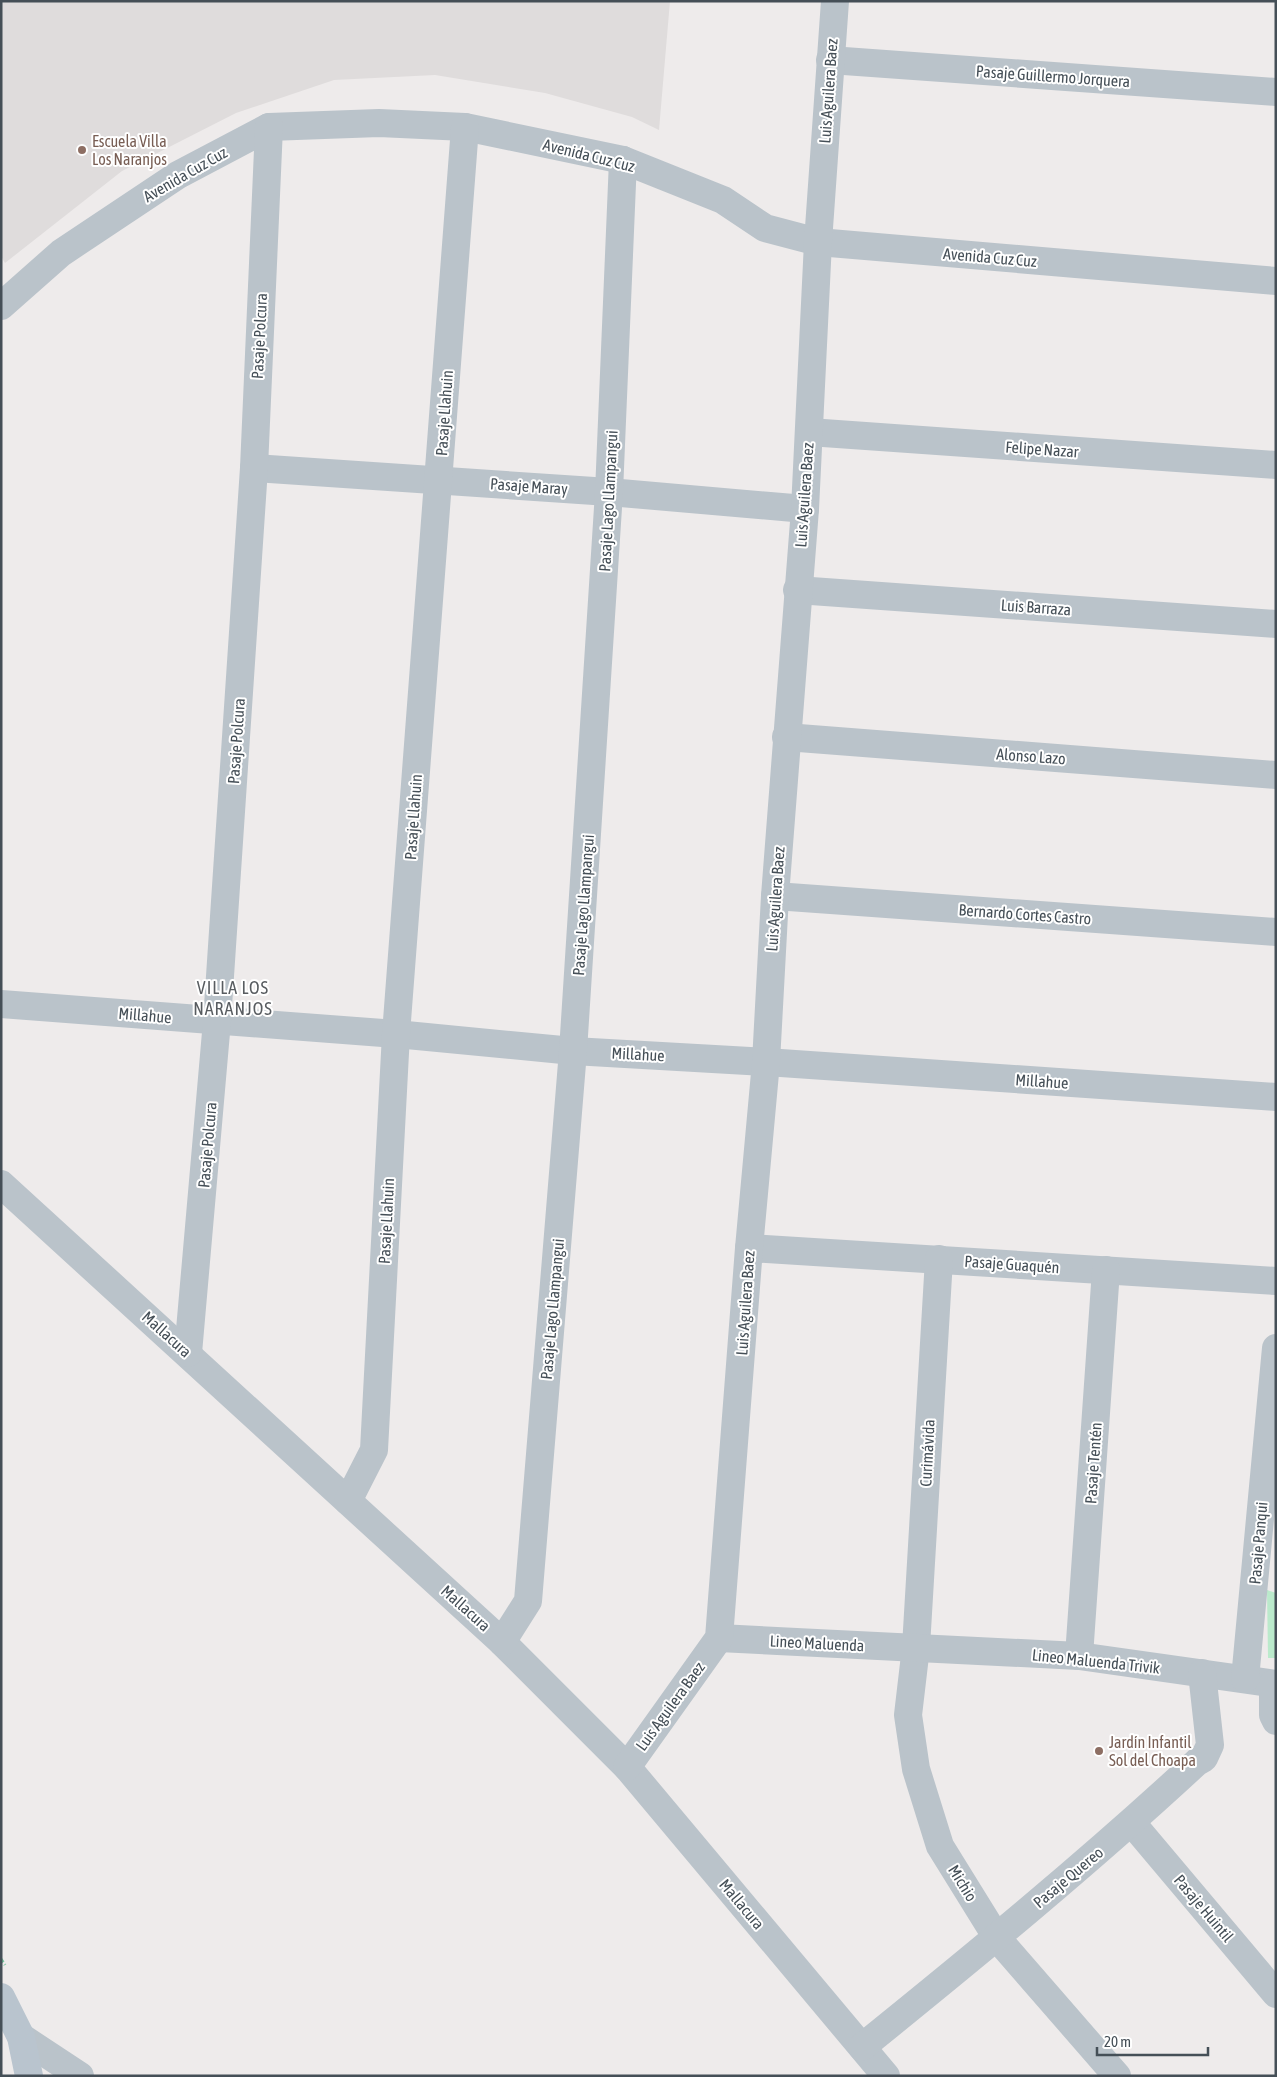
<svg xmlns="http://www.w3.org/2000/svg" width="1277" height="2077" viewBox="0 0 1277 2077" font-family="'Asap Condensed',sans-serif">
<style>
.education{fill:#dfdcdc}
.green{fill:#bbeacc}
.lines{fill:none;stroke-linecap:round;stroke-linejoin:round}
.path{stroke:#75c59d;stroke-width:3;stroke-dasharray:4 2.5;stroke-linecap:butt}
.street{stroke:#bac3ca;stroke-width:28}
.secondary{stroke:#b9c4ce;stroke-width:28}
.education-dot{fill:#8d6e63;stroke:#fff;stroke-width:2}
.labels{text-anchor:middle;stroke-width:4;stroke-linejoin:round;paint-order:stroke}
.street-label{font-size:16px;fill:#454f57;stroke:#fff}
.education-label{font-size:16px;fill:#785e54;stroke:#fff;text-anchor:start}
.neighbourhood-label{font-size:18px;letter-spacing:1px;fill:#585c60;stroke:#fff}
</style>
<rect width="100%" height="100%" fill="#eeebeb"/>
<polygon class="education" points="1,1 670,1 659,130 632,117 545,93 435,75 334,80 236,113 122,171 5,263 1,256"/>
<polygon class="green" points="1267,1590 1276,1593 1276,1658 1268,1658"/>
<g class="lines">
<polyline class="path" points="1,1959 5,1965"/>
<g class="street">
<polyline points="830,60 1276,92"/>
<polyline points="1,306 61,253 178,175 269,127 379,123 465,127 623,160 723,200 765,228 818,242 1276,281"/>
<polyline points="809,432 1276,465"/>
<polyline points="254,468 609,492 805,509"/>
<polyline points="797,590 1276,624"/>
<polyline points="786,737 1276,775"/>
<polyline points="775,896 1276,932"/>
<polyline points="1,1004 396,1034 573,1051 766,1062 1276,1097"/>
<polyline points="1,1184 502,1642 627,1767 886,2076"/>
<polyline points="749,1248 1276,1281"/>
<polyline points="939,1259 916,1647 908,1715 916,1769 940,1846 997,1938 1117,2076"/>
<polyline points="188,1353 217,1021 254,468 269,127"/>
<polyline points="348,1501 374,1450 396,1034 465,127"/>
<polyline points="719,1638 1079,1656 1276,1684"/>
<polyline points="502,1642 528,1601 573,1051 609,492 623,160"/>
<polyline points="1079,1656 1106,1270"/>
<polyline points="1245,1679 1276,1348"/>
<polyline points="1273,1684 1273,1715 1276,1721"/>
<polyline points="627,1767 719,1638 749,1248 766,1062 775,896 805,509 818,242 835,1"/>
<polyline points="1132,1823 1276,1994"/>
<polyline points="21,2037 80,2076"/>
<path d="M862,2047C976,1955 1089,1862 1197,1762L1204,1758L1210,1745L1202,1673"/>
</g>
<polyline class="secondary" points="1,1997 21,2037 29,2076"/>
</g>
<g class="education-dot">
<circle cx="82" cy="150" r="5"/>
<circle cx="1099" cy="1751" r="5"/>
</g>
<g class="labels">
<g class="street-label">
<text transform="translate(1053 76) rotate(4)" y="6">Pasaje Guillermo Jorquera</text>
<text transform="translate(828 91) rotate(-86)" y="6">Luis Aguilera Baez</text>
<text transform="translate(589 155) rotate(14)" y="6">Avenida Cuz Cuz</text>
<text transform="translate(185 174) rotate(-30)" y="6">Avenida Cuz Cuz</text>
<text transform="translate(990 257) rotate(5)" y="6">Avenida Cuz Cuz</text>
<text transform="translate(259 336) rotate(-87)" y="6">Pasaje Polcura</text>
<text transform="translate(444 413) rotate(-86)" y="6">Pasaje Llahuin</text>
<text transform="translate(1042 449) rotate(4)" y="6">Felipe Nazar</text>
<text transform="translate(529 486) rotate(4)" y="6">Pasaje Maray</text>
<text transform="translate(804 495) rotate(-86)" y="6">Luis Aguilera Baez</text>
<text transform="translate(608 501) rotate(-87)" y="6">Pasaje Lago Llampangui</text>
<text transform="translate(1036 607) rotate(4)" y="6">Luis Barraza</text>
<text transform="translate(236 741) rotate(-86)" y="6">Pasaje Polcura</text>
<text transform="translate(1031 756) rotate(4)" y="6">Alonso Lazo</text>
<text transform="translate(413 817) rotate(-86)" y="6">Pasaje Llahuin</text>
<text transform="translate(775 899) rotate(-86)" y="6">Luis Aguilera Baez</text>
<text transform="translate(583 905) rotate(-86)" y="6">Pasaje Lago Llampangui</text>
<text transform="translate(1025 914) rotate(4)" y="6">Bernardo Cortes Castro</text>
<text transform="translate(145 1015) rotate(5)" y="6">Millahue</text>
<text transform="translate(638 1054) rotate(3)" y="6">Millahue</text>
<text transform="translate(1042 1081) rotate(4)" y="6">Millahue</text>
<text transform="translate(207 1145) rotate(-85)" y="6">Pasaje Polcura</text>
<text transform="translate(386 1221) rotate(-87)" y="6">Pasaje Llahuin</text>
<text transform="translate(1012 1264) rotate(4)" y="6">Pasaje Guaquén</text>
<text transform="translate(745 1303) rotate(-86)" y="6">Luis Aguilera Baez</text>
<text transform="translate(552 1309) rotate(-85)" y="6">Pasaje Lago Llampangui</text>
<text transform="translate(167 1334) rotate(42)" y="6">Mallacura</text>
<text transform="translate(927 1453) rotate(-87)" y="6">Curimávida</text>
<text transform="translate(1093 1463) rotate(-86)" y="6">Pasaje Tentén</text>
<text transform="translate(1258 1543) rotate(-85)" y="6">Pasaje Panqui</text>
<text transform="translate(466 1608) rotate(42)" y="6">Mallacura</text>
<text transform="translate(817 1643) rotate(3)" y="6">Lineo Maluenda</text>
<text transform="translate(1096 1661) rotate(6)" y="6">Lineo Maluenda Trivik</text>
<text transform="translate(670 1706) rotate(-54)" y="6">Luis Aguilera Baez</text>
<text transform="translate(1068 1877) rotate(-40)" y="6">Pasaje Quereo</text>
<text transform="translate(963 1883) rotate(58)" y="6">Michio</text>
<text transform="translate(742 1904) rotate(50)" y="6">Mallacura</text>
<text transform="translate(1204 1908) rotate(50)" y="6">Pasaje Huintil</text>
</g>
<g class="education-label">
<text x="92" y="147">Escuela Villa<tspan x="92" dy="18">Los Naranjos</tspan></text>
<text x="1109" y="1748">Jardín Infantil<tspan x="1109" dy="18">Sol del Choapa</tspan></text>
</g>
<g class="neighbourhood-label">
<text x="233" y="994">VILLA LOS<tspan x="233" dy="21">NARANJOS</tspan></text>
</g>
</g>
<rect width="1277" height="2077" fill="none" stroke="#454f57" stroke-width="5"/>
<path d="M1097 2047v8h111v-8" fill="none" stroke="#454f57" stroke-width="2.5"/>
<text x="1104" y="2047" font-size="15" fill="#454f57" stroke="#ffffff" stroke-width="4" paint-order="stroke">20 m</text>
</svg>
